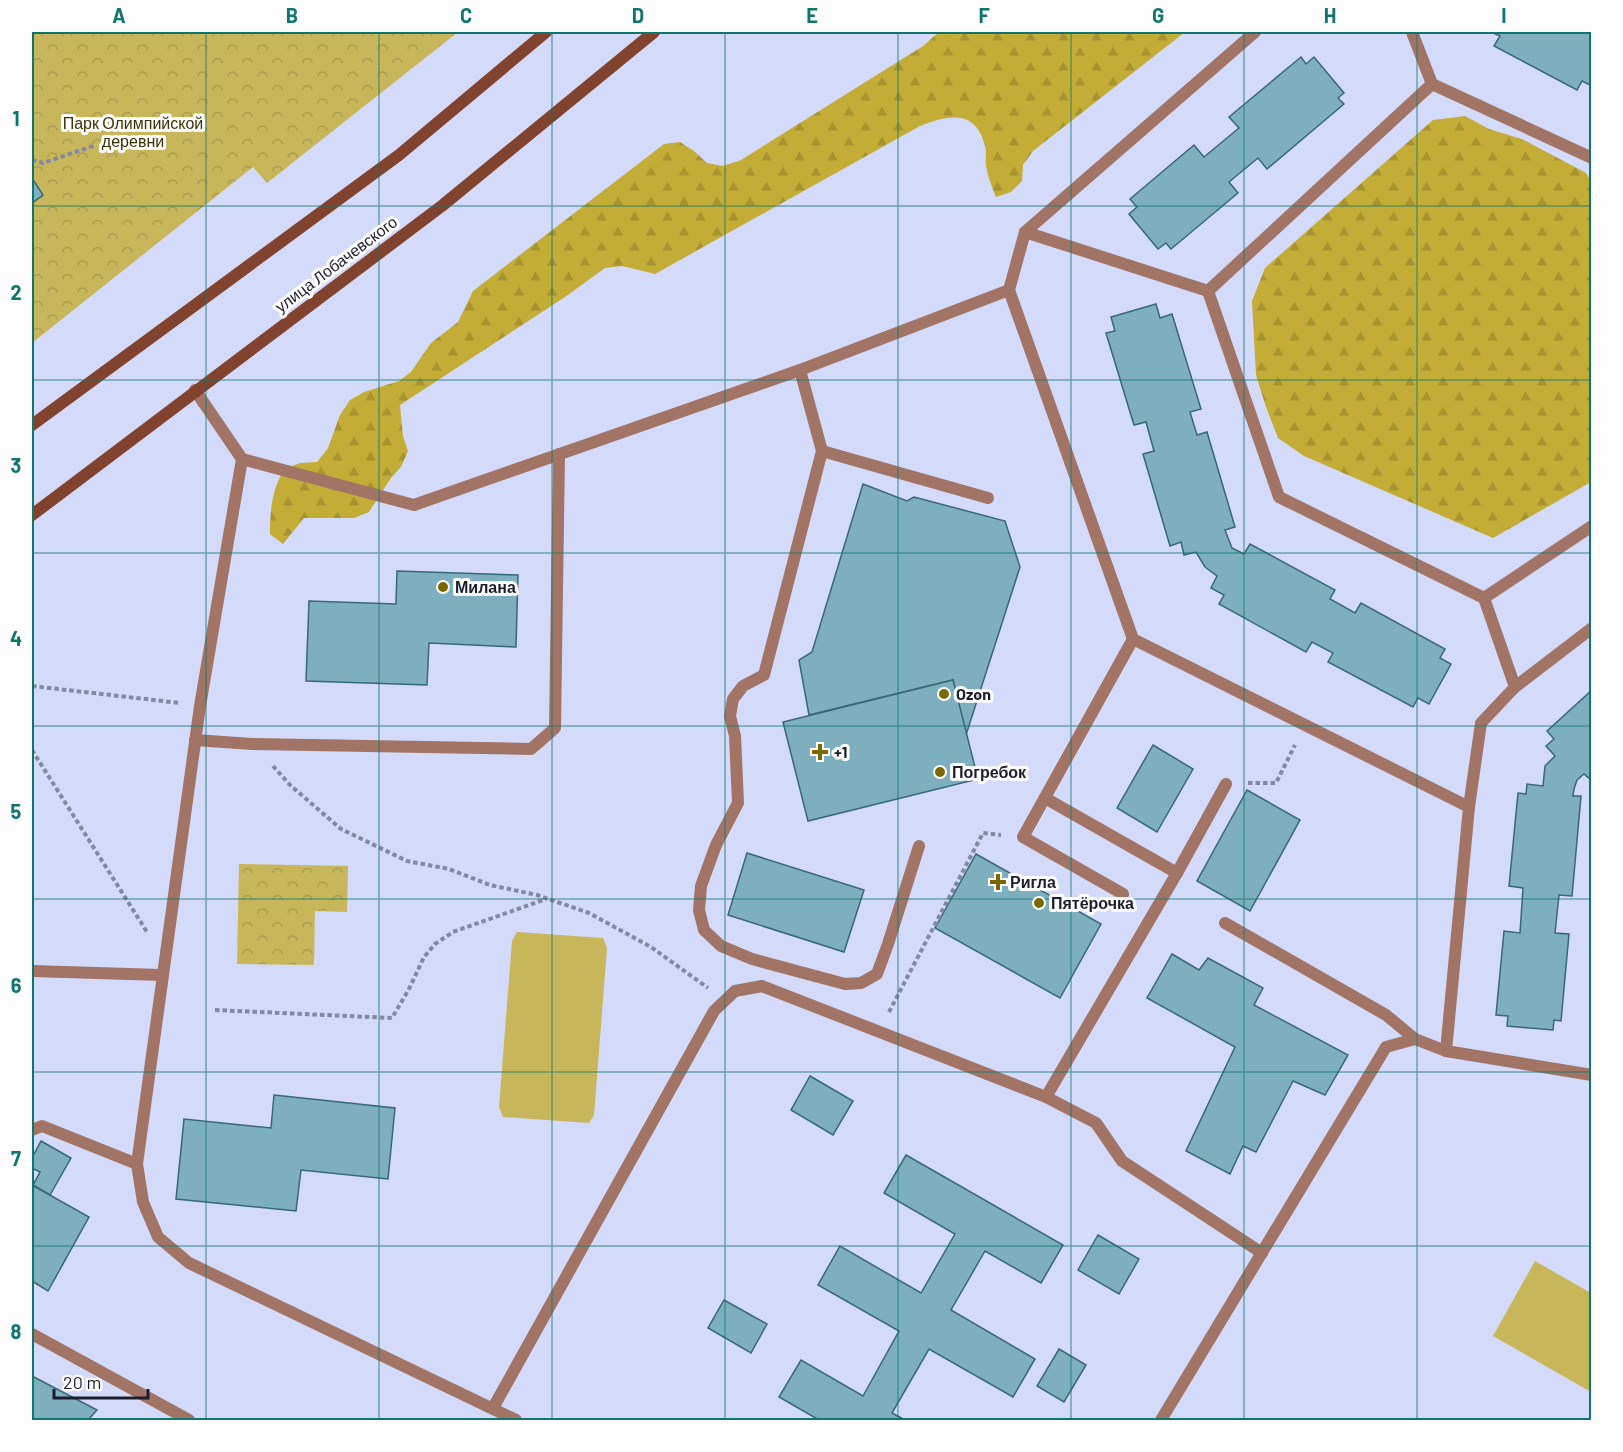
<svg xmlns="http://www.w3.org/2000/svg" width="1623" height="1452" viewBox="0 0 1623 1452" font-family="Barlow,sans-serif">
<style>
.forest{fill:url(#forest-firs)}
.park{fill:url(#park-crowns)}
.pitch{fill:#c8b65b}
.building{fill:#7eafbe;stroke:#386876;stroke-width:1.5}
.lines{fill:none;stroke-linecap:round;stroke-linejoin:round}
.path{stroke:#8489a1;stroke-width:4;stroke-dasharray:4.5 3;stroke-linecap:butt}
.service{stroke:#a17466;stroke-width:12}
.minor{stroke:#a17466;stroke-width:12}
.secondary{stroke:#81422e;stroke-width:12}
.grid{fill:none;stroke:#0f766e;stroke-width:1.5;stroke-opacity:0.55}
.poi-dot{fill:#7a6900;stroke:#fdfdfd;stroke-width:2}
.labels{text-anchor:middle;stroke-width:6;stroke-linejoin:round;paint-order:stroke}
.park-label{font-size:16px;fill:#3c3200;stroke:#fdfdfd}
.street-label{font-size:16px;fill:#1c1e2c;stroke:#fdfdfd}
.poi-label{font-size:16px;font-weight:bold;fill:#1c1e2c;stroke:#fdfdfd;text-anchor:start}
.neatline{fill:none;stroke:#0f766e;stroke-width:2}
.grid-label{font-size:20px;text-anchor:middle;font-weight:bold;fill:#0f766e}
</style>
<defs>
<pattern id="forest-firs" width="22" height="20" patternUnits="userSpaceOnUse" patternTransform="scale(1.5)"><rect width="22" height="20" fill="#c3ad36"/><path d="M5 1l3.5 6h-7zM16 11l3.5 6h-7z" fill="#a79430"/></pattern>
<pattern id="park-crowns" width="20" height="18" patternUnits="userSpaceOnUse" patternTransform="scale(1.5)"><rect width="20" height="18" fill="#c8b65b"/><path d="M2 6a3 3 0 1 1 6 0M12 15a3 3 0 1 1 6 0" fill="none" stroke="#ab9c4f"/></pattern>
</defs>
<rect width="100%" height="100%" fill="#d4dafa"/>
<g class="forest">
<path d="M939,32H1185L1033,151L1023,165L1022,181L1011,192L996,197C992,187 987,175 986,165C985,158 987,152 985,146C976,109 948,115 920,126L655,274L622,266L605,268L565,297L400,405L403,436L408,451L401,467L391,478L369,512L354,518H304L283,544L270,534C270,509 272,491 284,469L300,463L317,462L328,448L340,415L350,400L364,392L399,381L411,372L431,343L458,322L473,291L664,144L680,142L694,151L707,163L723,166L741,160L923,46Z"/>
<polygon points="1465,116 1489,129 1522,139 1586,173 1591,181 1591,482 1493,538 1304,456 1278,438 1266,407 1256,375 1252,301 1265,268 1433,120"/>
</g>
<g class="park">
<polygon points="32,32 458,32 267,183 253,167 32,343"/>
<polygon points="239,864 348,866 347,912 315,911 314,965 237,964"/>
</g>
<g class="pitch">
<polygon points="517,932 603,938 607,948 594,1115 589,1123 503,1117 499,1107 512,941"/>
<polygon points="1535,1261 1591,1293 1591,1392 1493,1336"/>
</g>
<g class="building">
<polygon points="1491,32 1592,32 1592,86 1582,81 1577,90 1494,46 1500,36"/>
<polygon points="1301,57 1306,64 1314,57 1344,93 1338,98 1344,104 1267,169 1258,158 1229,182 1238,193 1171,249 1166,243 1158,249 1129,214 1137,207 1130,199 1194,145 1204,157 1239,128 1229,117"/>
<polygon points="32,178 43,195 32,203"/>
<polygon points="1156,304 1160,318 1172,314 1201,409 1190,412 1197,435 1207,432 1235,527 1225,530 1232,548 1244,554 1250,544 1335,590 1330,599 1355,613 1361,603 1445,649 1440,658 1451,664 1429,704 1418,698 1413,707 1328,662 1333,653 1312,642 1306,652 1219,604 1224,595 1211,588 1217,576 1205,567 1196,552 1184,555 1181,542 1170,546 1143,454 1154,451 1146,422 1134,425 1106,333 1115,331 1111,317"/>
<polygon points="863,484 907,501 914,497 1005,521 1020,567 966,735 953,680 809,715 799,660 812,652"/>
<polygon points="397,571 518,575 516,647 429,643 427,685 306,681 309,601 396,604"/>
<polygon points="953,680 978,779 808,821 783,722"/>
<polygon points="1592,690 1592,778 1590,779 1584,774 1577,780 1574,789 1573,796 1581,796 1572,896 1559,895 1555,933 1569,934 1561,1021 1554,1020 1553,1030 1507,1026 1508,1016 1496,1015 1504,931 1520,933 1523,888 1509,886 1518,793 1526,794 1527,784 1543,786 1545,766 1555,756 1546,746 1554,739 1547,731"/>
<polygon points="1153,745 1193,769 1157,832 1117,808"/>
<polygon points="1247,790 1300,820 1250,911 1197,881"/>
<polygon points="747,853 864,890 844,952 728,915"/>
<polygon points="976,854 1101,924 1060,998 935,928"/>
<polygon points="1172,954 1199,970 1208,958 1263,988 1254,1005 1348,1055 1325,1095 1293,1081 1256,1152 1243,1146 1230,1174 1186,1151 1235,1047 1147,998"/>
<polygon points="810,1076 853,1101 833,1135 791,1110"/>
<polygon points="274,1095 395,1108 388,1179 301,1170 296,1211 176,1199 184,1119 271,1128"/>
<polygon points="41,1141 71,1158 50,1195 33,1185 40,1172 32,1168 32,1158"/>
<polygon points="906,1155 1063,1245 1041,1283 985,1251 951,1310 1035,1359 1013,1397 929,1349 892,1413 905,1420 819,1420 779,1397 801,1360 863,1396 899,1331 818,1285 840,1246 921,1293 955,1234 884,1193"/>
<polygon points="32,1185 89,1217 48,1291 32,1281"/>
<polygon points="1098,1235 1139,1259 1119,1294 1078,1270"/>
<polygon points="724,1300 767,1324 751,1353 708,1328"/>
<polygon points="1059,1349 1086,1365 1064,1402 1037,1386"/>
<polygon points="32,1376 97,1410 88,1420 32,1420"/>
</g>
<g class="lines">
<g class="path">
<polyline points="32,160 43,163 96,145"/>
<polyline points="32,686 180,703"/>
<polyline points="32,750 147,932"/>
<polyline points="273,766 290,785 341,829 407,861 449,869 490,885 537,895 589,913 651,947 708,988"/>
<polyline points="1248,783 1276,783 1295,745"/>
<polyline points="215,1010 392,1018 409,989 424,957 435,944 453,932 546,899"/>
<polyline points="889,1012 983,833 1001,835"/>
</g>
<g class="service">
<polyline points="1412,32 1432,84 1592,158"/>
<polyline points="1432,84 1208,291 1279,497 1484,598 1592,526"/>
<polyline points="1025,232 1208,291"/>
<polyline points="1009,290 1025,232 1255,32"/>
<polyline points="800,370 822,451 764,675 743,686 733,699 730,716 735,736 738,803 716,845 701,886 699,910 704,930 721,946 752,959 845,984 861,983 877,974 888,944 919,846"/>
<polyline points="822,451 988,498"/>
<polyline points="242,459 414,505 800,370 1009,290 1133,639 1469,807 1446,1051 1592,1075"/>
<polyline points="1484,598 1515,687"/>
<polyline points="195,740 252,744 531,749 555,728 559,454"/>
<polyline points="1226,784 1177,873 1046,1097 1096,1123 1122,1161 1262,1253"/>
<polyline points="1045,798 1177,873"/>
<polyline points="1469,807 1481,723 1515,687 1592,628"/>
<polyline points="1123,894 1023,837 1133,639"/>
<polyline points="1225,923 1386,1015 1415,1039"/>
<polyline points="32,971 162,975"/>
<polyline points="32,1130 42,1126 137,1164"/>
<polyline points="493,1408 714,1011 735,991 762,986 1046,1097"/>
<polyline points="1161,1420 1386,1047 1415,1039 1446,1051"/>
</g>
<g class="minor">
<polyline points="195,390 242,459 200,706 137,1164 143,1202 158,1237 189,1263 516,1420"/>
<polyline points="32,1334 189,1420"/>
</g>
<g class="secondary">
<polyline points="32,425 399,155 546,32"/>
<polyline points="32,515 443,205 654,32"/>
</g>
</g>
<path class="grid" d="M206,32V1420M379,32V1420M552,32V1420M725,32V1420M898,32V1420M1071,32V1420M1244,32V1420M1417,32V1420M32,206H1592M32,380H1592M32,553H1592M32,726H1592M32,899H1592M32,1072H1592M32,1246H1592"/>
<g class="poi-dot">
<circle cx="443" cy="587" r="6"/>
<circle cx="944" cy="694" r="6"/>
<path d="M817 743h6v6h6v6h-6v6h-6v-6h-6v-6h6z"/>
<circle cx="940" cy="772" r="6"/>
<path d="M995 873h6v6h6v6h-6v6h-6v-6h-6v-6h6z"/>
<circle cx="1039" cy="903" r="6"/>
</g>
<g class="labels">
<g class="park-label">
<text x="133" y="129">Парк Олимпийской<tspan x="133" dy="18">деревни</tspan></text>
</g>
<g class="street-label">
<text transform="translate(336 264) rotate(-37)" y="6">улица Лобачевского</text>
</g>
<g class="poi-label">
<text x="455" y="593">Милана</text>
<text x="956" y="700">Ozon</text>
<text x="834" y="758">+1</text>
<text x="952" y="778">Погребок</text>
<text x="1010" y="888">Ригла</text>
<text x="1051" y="909">Пятёрочка</text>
</g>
</g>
<rect width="1623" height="1452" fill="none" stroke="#fdfdfd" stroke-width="66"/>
<path d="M54 1389v9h94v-9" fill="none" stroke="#1c1e2c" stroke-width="3"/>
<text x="63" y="1389" font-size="18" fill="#1c1e2c" stroke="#fdfdfd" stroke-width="4.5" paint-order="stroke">20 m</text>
<rect x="33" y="33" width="1557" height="1386" class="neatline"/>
<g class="grid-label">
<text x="119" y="23">A</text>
<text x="292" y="23">B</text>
<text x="466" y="23">C</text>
<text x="638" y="23">D</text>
<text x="812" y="23">E</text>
<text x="984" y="23">F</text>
<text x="1158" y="23">G</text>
<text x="1330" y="23">H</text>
<text x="1504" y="23">I</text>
<text x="16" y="126">1</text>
<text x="16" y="300">2</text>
<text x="16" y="473">3</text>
<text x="16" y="646">4</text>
<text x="16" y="819">5</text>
<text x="16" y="993">6</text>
<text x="16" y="1166">7</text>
<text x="16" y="1339">8</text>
</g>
</svg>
